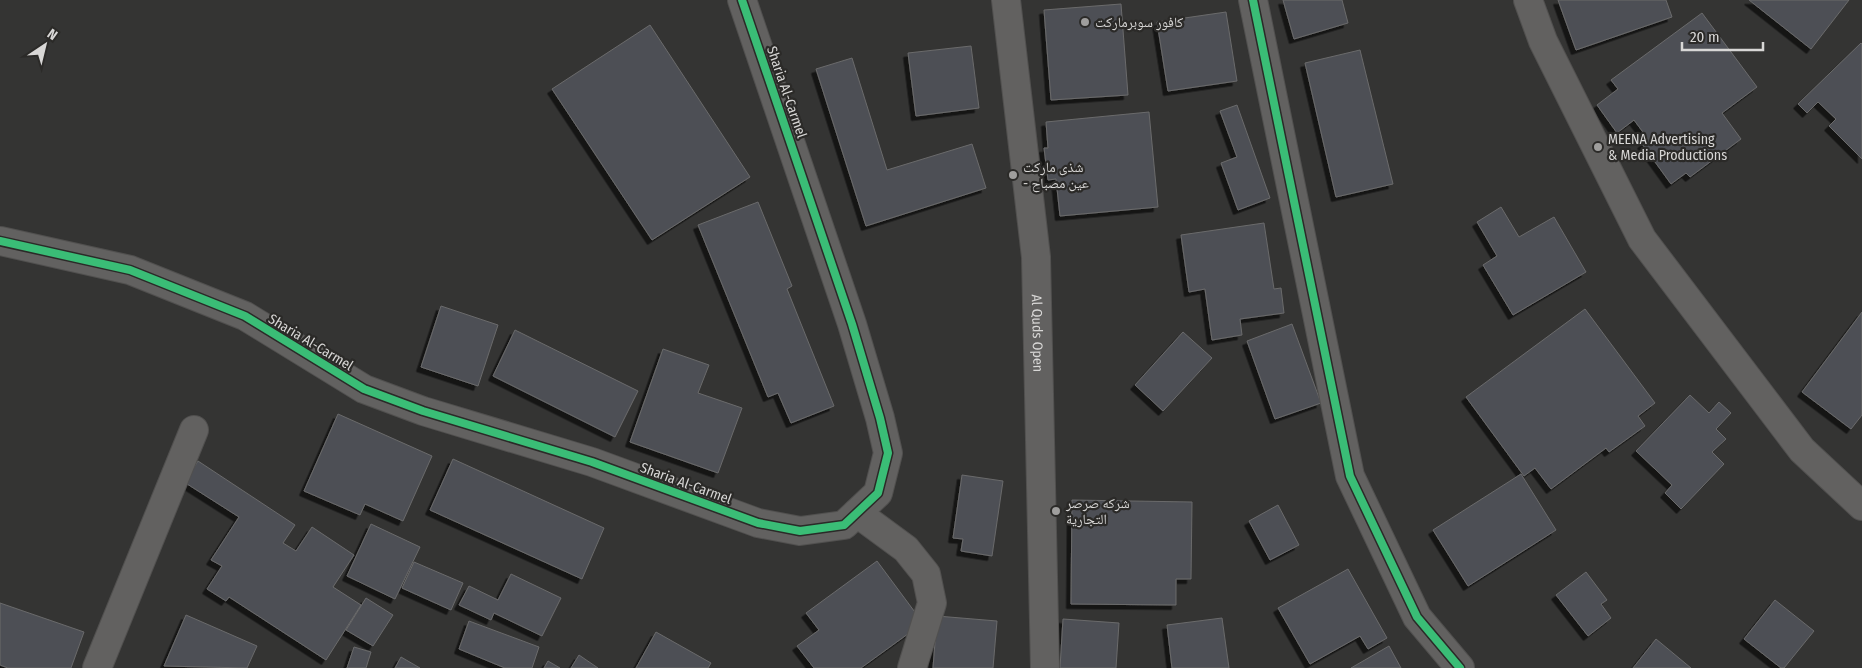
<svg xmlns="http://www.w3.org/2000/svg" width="1862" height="668" viewBox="0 0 1862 668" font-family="'Fira Sans Condensed','Noto Naskh Arabic',sans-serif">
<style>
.building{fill:#4e5055;stroke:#6a6a6b;filter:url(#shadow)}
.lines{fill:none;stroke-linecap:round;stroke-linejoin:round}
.minor-casing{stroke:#51504f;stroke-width:30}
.minor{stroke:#626160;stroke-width:28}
.cycleway-casing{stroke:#2b2a28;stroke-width:11}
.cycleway{stroke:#3abd76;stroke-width:8}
.poi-dot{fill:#9f9e9d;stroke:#2b2a28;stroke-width:2}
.labels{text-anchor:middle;stroke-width:4.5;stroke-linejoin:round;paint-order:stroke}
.poi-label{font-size:14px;fill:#d8d7d6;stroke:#2b2a28;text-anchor:start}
.street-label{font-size:14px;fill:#d8d7d6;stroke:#2b2a28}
</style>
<defs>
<filter id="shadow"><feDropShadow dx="-4.5" dy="4.5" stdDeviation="0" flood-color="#0009"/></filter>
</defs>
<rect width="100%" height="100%" fill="#343433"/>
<g class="building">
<polygon points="1283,0 1342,0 1348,23 1294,39"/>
<polygon points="1558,0 1666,0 1672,17 1576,50"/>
<polygon points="1749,0 1849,0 1811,49"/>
<polygon points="1121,4 1128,95 1051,100 1044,10"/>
<polygon points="1226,12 1237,81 1168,91 1157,22"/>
<polygon points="1702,13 1757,87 1722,113 1741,139 1690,177 1686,173 1671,184 1642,144 1648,139 1634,120 1617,133 1597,105 1618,89 1611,80"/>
<polygon points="650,25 750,177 652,240 552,89"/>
<polygon points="1861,43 1862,44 1862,159 1829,126 1836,119 1818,102 1807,113 1798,104"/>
<polygon points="971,46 979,108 916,116 908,53"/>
<polygon points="1360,50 1393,184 1336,197 1305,63"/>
<polygon points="852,58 887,170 972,144 986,188 866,226 816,69"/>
<polygon points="1237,105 1270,198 1238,210 1221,163 1237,157 1220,111"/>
<polygon points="1149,112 1158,207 1060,216 1056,179 1048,180 1044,148 1048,148 1046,122"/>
<polygon points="758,202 792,286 787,289 834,406 791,423 778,393 768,397 698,225"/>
<polygon points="1501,207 1519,237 1554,217 1586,272 1513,315 1483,265 1497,256 1477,222"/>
<polygon points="1264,223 1274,289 1281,288 1284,313 1240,319 1242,335 1212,340 1205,289 1189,292 1181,235"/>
<polygon points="441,306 498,325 478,386 421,367"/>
<polygon points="1585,309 1655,403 1638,416 1645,426 1609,452 1606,448 1551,489 1535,468 1524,476 1466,397"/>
<polygon points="1862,312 1862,415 1851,429 1802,392"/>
<polygon points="1292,324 1321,403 1275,419 1247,341"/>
<polygon points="515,330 638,391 615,437 493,376"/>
<polygon points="1183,332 1212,358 1163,411 1135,385"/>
<polygon points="663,349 709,365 698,393 742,408 718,473 630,442"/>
<polygon points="1690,395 1709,413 1719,402 1731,413 1716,429 1726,439 1712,452 1724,464 1681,509 1665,493 1672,485 1636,451"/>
<polygon points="338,414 432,456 403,521 365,504 360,515 304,491"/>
<polygon points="453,459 604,528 582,579 430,510"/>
<polygon points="198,461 295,525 283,543 296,551 312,527 354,555 333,587 361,605 326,660 229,597 226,601 207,589 222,566 211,560 239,517 184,482"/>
<polygon points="1521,474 1556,530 1468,586 1433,530"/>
<polygon points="962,475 1003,481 992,556 961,551 963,539 953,538"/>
<polygon points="1072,500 1192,502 1191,579 1176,579 1176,605 1071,604"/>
<polygon points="1278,505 1299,545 1270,560 1249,521"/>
<polygon points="371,524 420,547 395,599 347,576"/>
<polygon points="877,561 923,623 861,668 814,668 797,646 819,630 806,613"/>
<polygon points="414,562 463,583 451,610 402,588"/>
<polygon points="1348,569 1387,638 1368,649 1360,636 1310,664 1278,608"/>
<polygon points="1586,572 1607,600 1601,604 1611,618 1588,636 1556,595"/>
<polygon points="511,574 561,598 542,636 494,613 491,620 459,605 469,586 498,600"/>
<polygon points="366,598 393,615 373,646 346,630"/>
<polygon points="1775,600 1814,631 1784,668 1781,668 1744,639"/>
<polygon points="0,603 84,632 71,668 8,668 0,665"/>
<polygon points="186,615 257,646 247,668 164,666"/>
<polygon points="937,616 997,621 993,668 933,668"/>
<polygon points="1222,618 1229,668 1172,668 1167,625"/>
<polygon points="1063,619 1119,623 1116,668 1060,668"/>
<polygon points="469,621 539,647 532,668 505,668 459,649"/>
<polygon points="656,632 711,663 708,668 636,668"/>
<polygon points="1656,639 1691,668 1633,668"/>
<polygon points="1389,646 1401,668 1351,668"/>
<polygon points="354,647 371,652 366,668 347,668"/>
<polygon points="579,655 598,668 571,668"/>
<polygon points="401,657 420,668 395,668"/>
<polygon points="548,661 560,668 544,668"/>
</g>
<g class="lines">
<defs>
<g id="minor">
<path id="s1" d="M1006,0L1036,257L1045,668"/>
<polyline points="1253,0 1350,476 1417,617 1460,668"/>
<polyline points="1528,0 1543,41 1642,239 1802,450 1862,506"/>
<polyline points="0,241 130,270 245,316 364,389 423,411 592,462 758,523 800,531 844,525 878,493 888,453 880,418 852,324 742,0"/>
<polyline points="857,513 906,549 926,574 932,603 912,668"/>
<polyline points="97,668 194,430"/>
</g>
</defs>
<use href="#minor" class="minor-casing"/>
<use href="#minor" class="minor"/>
<defs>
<g id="cycleway">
<polyline points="1253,0 1350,476 1417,617 1460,668"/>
<polyline points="0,241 130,270 245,316 364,389 423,411 592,462 758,523 800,531 844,525 878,493 888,453 880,418 852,324 742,0"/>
</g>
</defs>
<use href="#cycleway" class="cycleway-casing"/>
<use href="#cycleway" class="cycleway"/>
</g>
<g class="poi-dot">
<circle cx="1085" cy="22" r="5"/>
<circle cx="1598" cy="147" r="5"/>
<circle cx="1013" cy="175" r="5"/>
<circle cx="1056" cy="511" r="5"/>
</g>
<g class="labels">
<g class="poi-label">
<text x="1095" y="27">كافور سوبرماركت</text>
<text x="1608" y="144">MEENA Advertising<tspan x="1608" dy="16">&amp; Media Productions</tspan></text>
<text x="1023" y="172">شذى ماركت<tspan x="1023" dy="16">- عين مصباح</tspan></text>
<text x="1066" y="508">شركه صرصر<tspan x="1066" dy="16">التجارية</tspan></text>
</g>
<g class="street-label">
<text transform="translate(787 92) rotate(71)" y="5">Sharia Al-Carmel</text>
<text dy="5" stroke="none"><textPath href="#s1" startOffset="335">Al Quds Open</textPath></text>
<text transform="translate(311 342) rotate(31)" y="5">Sharia Al-Carmel</text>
<text transform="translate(686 483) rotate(20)" y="5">Sharia Al-Carmel</text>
</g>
</g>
<g transform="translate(45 45) rotate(35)" stroke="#2b2a28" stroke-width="4" paint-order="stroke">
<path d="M0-4L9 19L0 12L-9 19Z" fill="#d8d7d6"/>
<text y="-8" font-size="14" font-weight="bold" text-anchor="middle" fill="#d8d7d6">N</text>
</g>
<path d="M1682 42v8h81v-8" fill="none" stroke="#d8d7d6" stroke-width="2.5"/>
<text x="1690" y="42" font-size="15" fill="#d8d7d6" stroke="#2b2a28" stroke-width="4" paint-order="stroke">20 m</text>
</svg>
